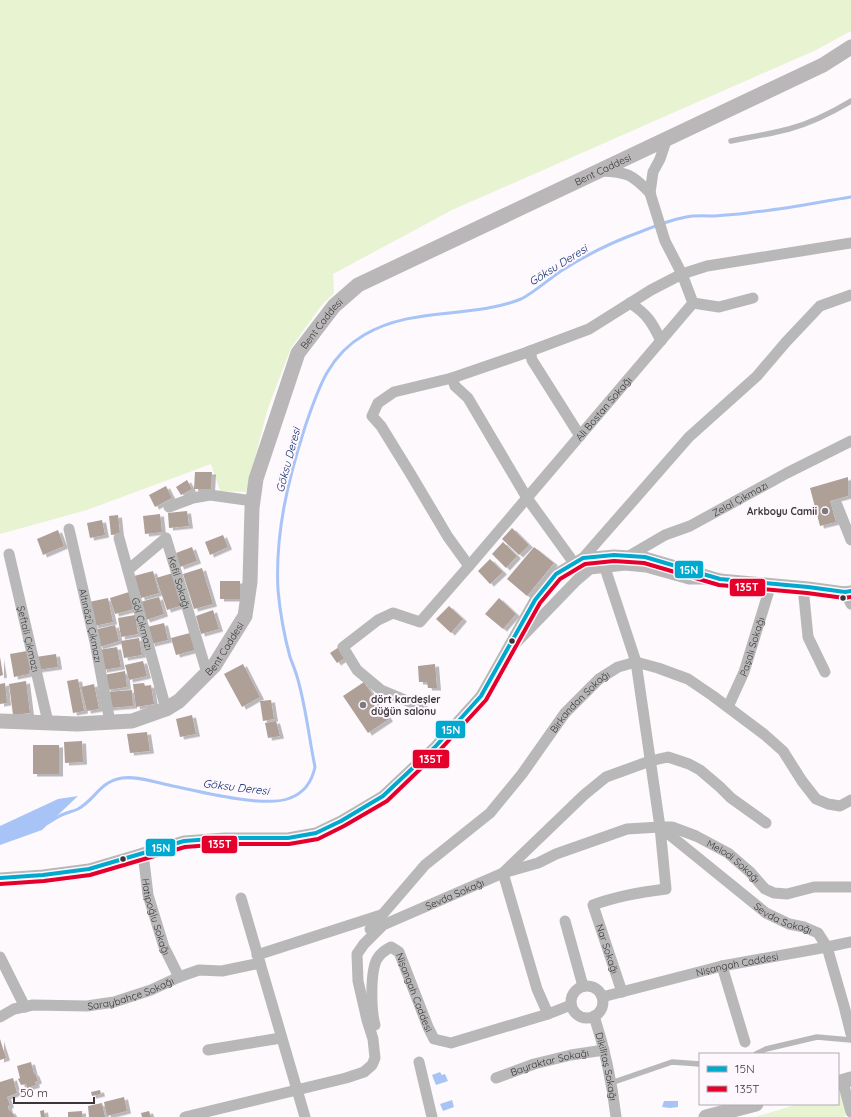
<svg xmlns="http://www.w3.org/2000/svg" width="851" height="1117" viewBox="0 0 851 1117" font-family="Quicksand,sans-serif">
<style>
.green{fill:#e8f3d2}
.water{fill:#a8c4f7}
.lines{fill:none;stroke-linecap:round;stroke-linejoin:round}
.stream{stroke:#a8c4f7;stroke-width:3}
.building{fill:#ae9f97;filter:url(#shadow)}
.lane{stroke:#b9b8b8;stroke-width:5.5}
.street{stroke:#b9b8b8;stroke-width:11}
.secondary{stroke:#b9b7b7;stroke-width:15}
.bus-1-casing{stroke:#fef8fe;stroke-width:7}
.bus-2-casing{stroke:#fef8fe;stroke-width:7}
.bus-1{stroke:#00a9ce;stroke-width:4}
.bus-2{stroke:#e4002b;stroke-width:4}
.poi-dot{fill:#7e7b7e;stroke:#fef8fe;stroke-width:1.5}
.bus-dot{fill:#393739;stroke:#fef8fe;stroke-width:1.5}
.labels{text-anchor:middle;stroke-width:4;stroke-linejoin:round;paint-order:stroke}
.street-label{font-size:10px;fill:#393739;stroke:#fef8fe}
.poi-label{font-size:10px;font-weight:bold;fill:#393739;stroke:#fef8fe;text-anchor:end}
.water-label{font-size:11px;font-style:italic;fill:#072a68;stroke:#fef8fe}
.line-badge{stroke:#fef8fe;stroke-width:1.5}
.badge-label{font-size:11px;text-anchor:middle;font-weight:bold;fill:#fff}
</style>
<defs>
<filter id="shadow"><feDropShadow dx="4" dy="2.5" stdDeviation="0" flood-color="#0004"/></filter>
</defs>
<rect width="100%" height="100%" fill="#fdf9fd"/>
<g class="green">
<polygon points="0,0 851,0 851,31 816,50 452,210 333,274 334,293 321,306 291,348 268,408 246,492 220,491 211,464 87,510 0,534"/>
<polygon points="847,1089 845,1117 755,1117 798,1104 838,1104 838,1092"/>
</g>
<g class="water">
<polygon points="78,796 42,830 0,845 0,826 58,799"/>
<polygon points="440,1072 442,1075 445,1074 448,1081 436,1085 432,1075"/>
<polygon points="452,1100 454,1107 443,1111 440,1104"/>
<polygon points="664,1101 678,1101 678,1107 670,1108 662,1107"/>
</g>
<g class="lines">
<path class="stream" d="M48,823C53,820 58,816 64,814C69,812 74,811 78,809C96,799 99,782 122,778C136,776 150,781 164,784C192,790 265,809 290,798C304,793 312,781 315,767C309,738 306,708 298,680C296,672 293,665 290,657C284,635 280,612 278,590C275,533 288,480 305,427C318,389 328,356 364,335C413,306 471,319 521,299C532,294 549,279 561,271C586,255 612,242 640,232C655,226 670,220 686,217C695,215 706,216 715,216C728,215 742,214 754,212C787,209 819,202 851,197"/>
</g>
<g class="building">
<polygon points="195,472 212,472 211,489 194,489"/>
<polygon points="848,477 848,496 830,501 836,522 820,526 810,488"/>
<polygon points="187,480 192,489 181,495 176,487"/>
<polygon points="166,486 172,498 155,507 149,495"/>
<polygon points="187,511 189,526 169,528 168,513"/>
<polygon points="160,514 162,532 145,534 143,516"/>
<polygon points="118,515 120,534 111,535 109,516"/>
<polygon points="102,520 105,535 90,538 87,523"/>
<polygon points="512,528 529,545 519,555 502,539"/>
<polygon points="58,530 64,546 43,555 37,539"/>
<polygon points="223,535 228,547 210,555 205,542"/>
<polygon points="503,542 517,556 506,568 492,554"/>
<polygon points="192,547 197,561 180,567 176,553"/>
<polygon points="534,547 554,563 527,596 507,579"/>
<polygon points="490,559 503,572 490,584 478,571"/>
<polygon points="202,568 213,604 194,609 183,574"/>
<polygon points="153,571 159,593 141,598 134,576"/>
<polygon points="173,573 183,605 167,610 156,578"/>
<rect x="220" y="581" width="20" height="18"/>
<polygon points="129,592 134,609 115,614 110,598"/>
<polygon points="159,597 164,614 146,620 140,602"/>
<polygon points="108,598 113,622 94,626 89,602"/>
<polygon points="499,598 516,614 503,629 485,614"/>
<polygon points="449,606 463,619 451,633 436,619"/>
<polygon points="213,610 219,629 201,634 196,616"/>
<polygon points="135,615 138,634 121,637 118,618"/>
<polygon points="164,623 168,640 151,644 147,627"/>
<polygon points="115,625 119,641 99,647 94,630"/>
<polygon points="190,633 195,650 176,655 171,638"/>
<polygon points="139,638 142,655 124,658 121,641"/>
<polygon points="117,647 121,667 103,670 99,650"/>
<polygon points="339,647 346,657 337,663 330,653"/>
<polygon points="27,651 31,670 29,670 29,674 14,677 10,654"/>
<polygon points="56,654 58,667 37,670 36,657"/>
<polygon points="0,657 3,675 0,676"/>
<polygon points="143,661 147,676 129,680 125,665"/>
<polygon points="243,664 260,697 242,707 224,674"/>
<polygon points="435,664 437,688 428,688 427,682 419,682 418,666"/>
<polygon points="125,671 127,687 107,690 104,675"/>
<polygon points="78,679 84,711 73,713 67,681"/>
<polygon points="26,681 30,713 13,715 9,684"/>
<polygon points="364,682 389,719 368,733 343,696"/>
<polygon points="5,683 7,703 0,704 0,684"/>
<polygon points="144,683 145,686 151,685 154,704 136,707 133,684"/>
<polygon points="94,684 99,709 87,711 81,687"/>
<polygon points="132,690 133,706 109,708 108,692"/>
<polygon points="271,700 274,719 263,721 260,701"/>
<polygon points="192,715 196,734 180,737 176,719"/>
<polygon points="276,721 280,736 268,738 265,723"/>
<polygon points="147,732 150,751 130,753 127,734"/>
<polygon points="82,741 83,762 65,763 64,742"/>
<rect x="33" y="745" width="26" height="29"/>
<polygon points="0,1039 6,1058 0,1060"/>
<polygon points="31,1062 34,1074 35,1073 38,1081 35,1082 36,1085 27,1088 26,1084 21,1085 18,1079 20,1078 17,1066"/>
<polygon points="13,1078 17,1093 7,1097 10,1105 8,1106 9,1111 11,1111 15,1117 0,1117 0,1082"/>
<polygon points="100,1090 101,1094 92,1096 91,1092"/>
<polygon points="124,1097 127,1111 107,1116 104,1102"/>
<polygon points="102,1103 105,1117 89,1117 88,1106"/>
<polygon points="44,1110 45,1117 41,1117 40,1111"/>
<polygon points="82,1111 82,1117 68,1117 68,1112"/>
<polygon points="149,1111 151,1117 142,1117 141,1113"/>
</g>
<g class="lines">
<g class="lane">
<path d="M731,141C750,137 770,134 789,129C811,123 831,113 851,101"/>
<polyline points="756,1054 766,1049 817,1037 851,1040"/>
<polyline points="611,1083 672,1062 700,1064"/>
</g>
<g class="street">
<path d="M601,171C627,172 632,174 650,193L653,172L660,159L667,138"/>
<path d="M630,303C647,314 652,322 661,341"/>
<polyline points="693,303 719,307 753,298"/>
<polyline points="530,351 532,360 580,436"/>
<polyline points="452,378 455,386 468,398 527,498 574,563"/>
<polyline points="837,505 851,540"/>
<polyline points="169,507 193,498 210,495 253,501"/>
<path id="s1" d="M69,529L95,642L110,722"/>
<path id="s2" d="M119,538L166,709"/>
<path id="s3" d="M9,554L48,722"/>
<path id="s4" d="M629,556L665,535L690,526L787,473L851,441"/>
<polyline points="583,558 689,437 757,376 786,342 820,306 851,295"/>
<path id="s5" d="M469,566L693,303L682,274L665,241L650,193"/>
<path id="s6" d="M605,568L636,662L660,827L666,889C641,892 617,896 593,905L622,992"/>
<path id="s7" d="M128,570L166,538L207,673"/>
<polyline points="803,587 808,637 825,672"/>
<polyline points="845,592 851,604"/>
<polyline points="515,644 577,580 590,569 625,565 646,567 689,579 720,579 808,587 845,592 851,591"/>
<polyline points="422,707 381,690 357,670 343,647 378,620 393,613 420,622 469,566 448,537 410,473 381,426 372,416 378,403 394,392 452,378 525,353 589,329 651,290 682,274 707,266 851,243"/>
<path id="s8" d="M728,707L744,672L771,584"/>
<path id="s9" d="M660,827H672L696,836L728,853L750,872L765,889L774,893L787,894L814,887H851"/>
<path id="s10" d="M143,853L148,895L164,947L179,977"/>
<polyline points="0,878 43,875 89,869 184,841 225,838 288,838 316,833 341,821 383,796 435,747 481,696 535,600 556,574 583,558 614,555 645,557 720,579"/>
<polyline points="241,898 305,1117"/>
<polyline points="565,921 583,986"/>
<path id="s11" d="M370,929L425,865L490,813L522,774L565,713L599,679L618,667L636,662L658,668L688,679L713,696L765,735L783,751L802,781L816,799L828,804L840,806L851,800"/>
<polyline points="257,955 381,915"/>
<polyline points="0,957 25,1007"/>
<polyline points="722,966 745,1042"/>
<circle cx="587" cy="1002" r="16"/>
<path id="s12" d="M602,997L722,966L827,947L851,942"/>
<polyline points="548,1014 537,989 503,873 584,795 606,777 650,761 668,757 689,764 700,770 720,787 731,798 766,823"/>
<path id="s13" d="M594,1016C605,1049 612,1083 616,1117"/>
<path id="s14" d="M0,1017L14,1009L33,1005L87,1006L114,1002L151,990L179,977L199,970L222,971L260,963"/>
<path id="s15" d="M375,1025C371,1011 370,972 377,959C380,954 385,950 391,947L399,952L428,1027L434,1039L451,1043L548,1014L571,1005"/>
<polyline points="208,1050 281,1038"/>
<polyline points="419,1062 432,1117"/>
<path id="s16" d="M496,1078L534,1064L571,1055L604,1050"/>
<polyline points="843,1082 851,1112"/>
<path id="s17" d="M185,1117L346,1078L364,1072L372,1065L375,1058L373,1039L367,1020L358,981L357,954L364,944L383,925L503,873L538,863L556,854L627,829L660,827L766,913L789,924L804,927L818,933L827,947L844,1006L851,1034"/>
</g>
<g class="secondary">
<path id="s18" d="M0,721L77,724L132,721L166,709L179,701L214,666L245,616L250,582L252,508L256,479L298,353L334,306L358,285L823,65L851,47"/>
<polyline points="838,1083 851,1079"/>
<polyline points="706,1117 756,1104"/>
</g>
<defs>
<polyline id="bus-1" points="0,878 43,875 89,869 184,841 225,838 288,838 316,833 341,821 383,796 435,747 481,696 535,600 556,574 583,558 614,555 645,557 720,579 808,587 845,592 851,591"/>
<polyline id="bus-2" points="0,884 44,881 90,875 185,847 225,844 289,844 318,839 344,826 387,801 439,751 486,700 540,603 560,579 585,564 614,561 644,563 719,585 807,593 844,598 851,597"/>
</defs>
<use href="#bus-1" class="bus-1-casing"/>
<use href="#bus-2" class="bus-2-casing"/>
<use href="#bus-1" class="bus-1"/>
<use href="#bus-2" class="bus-2"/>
</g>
<g class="poi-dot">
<circle cx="825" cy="511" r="4"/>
<circle cx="363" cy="705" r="4"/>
</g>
<g class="bus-dot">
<circle cx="843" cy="598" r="3.5"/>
<circle cx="512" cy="641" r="3.5"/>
<circle cx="123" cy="859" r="3.5"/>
</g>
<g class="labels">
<g class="street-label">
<text dy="4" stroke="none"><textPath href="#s18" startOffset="924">Bent Caddesi</textPath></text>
<text dy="4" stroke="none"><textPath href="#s18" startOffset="600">Bent Caddesi</textPath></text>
<text dy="4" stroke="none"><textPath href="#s5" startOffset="207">Ali Bostan Sokağı</textPath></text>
<text dy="4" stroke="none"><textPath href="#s4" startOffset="125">Zelal Çıkmazı</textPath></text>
<text dy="4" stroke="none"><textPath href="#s7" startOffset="96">Kefil Sokağı</textPath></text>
<text dy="4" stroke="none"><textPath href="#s2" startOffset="89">Göl Çıkmazı</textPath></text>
<text dy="4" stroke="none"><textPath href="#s1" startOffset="99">Altınözü Çıkmazı</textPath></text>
<text dy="4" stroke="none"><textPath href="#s3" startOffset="87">Şeftali Çıkmazı</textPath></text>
<text dy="4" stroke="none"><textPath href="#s8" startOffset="65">Paşalı Sokağı</textPath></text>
<text dy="4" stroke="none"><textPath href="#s18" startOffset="253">Bent Caddesi</textPath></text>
<text dy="4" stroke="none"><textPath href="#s11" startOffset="311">Birkandan Sokağı</textPath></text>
<text dy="4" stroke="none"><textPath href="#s9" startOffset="83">Melodi Sokağı</textPath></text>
<text dy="4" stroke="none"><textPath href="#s17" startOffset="426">Sevda Sokaḡı</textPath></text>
<text dy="4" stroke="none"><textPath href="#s10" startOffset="65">Hatipoğlu Sokağı</textPath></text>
<text dy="4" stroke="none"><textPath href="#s17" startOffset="798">Sevda Sokaḡı</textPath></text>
<text dy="4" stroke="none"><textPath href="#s6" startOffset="449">Nar Sokağı</textPath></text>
<text dy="4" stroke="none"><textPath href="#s12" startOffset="139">Nişangah Caddesi</textPath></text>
<text dy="4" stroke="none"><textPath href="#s14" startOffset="135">Saraybahçe Sokağı</textPath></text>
<text dy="4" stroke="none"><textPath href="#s15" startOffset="138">Nişangah Caddesi</textPath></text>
<text dy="4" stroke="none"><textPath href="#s16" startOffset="56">Bayraktar Sokağı</textPath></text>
<text dy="4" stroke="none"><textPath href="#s13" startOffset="52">Dikilitaş Sokağı</textPath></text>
</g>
<g class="poi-label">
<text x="817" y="515">Arkboyu Camii</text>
<text x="371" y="703" text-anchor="start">dört kardeşler<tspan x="371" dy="12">düğün salonu</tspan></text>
</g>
<g class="water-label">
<text transform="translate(558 265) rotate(-32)" y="4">Göksu Deresi</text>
<text transform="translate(288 460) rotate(-75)" y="4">Göksu Deresi</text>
<text transform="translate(236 787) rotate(7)" y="4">Göksu Deresi</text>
</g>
</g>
<g class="line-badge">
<rect x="674" y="560" width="30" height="19" rx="4" fill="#00a9ce"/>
<rect x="729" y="578" width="37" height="19" rx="4" fill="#e4002b"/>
<rect x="435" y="720" width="31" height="19" rx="4" fill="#00a9ce"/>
<rect x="412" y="749" width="38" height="20" rx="4" fill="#e4002b"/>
<rect x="201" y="835" width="37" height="19" rx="4" fill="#e4002b"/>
<rect x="145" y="838" width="31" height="19" rx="4" fill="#00a9ce"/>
</g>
<g class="badge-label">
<text x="689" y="574">15N</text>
<text x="747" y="591">135T</text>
<text x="451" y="734">15N</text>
<text x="431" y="763">135T</text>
<text x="220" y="848">135T</text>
<text x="161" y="852">15N</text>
</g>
<rect x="699" y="1053" width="140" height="52" fill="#fef8fe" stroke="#afabaf"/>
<rect x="707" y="1066" width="20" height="6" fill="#00a9ce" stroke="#afabaf"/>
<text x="735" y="1073" font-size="12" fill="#393739">15N</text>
<rect x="707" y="1086" width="20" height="6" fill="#e4002b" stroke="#afabaf"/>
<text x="735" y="1093" font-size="12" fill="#393739">135T</text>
<path d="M14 1097v6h80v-6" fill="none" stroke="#393739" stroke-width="2"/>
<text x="20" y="1097" font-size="12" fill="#393739" stroke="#fef8fe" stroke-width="3" paint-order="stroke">50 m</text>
</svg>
